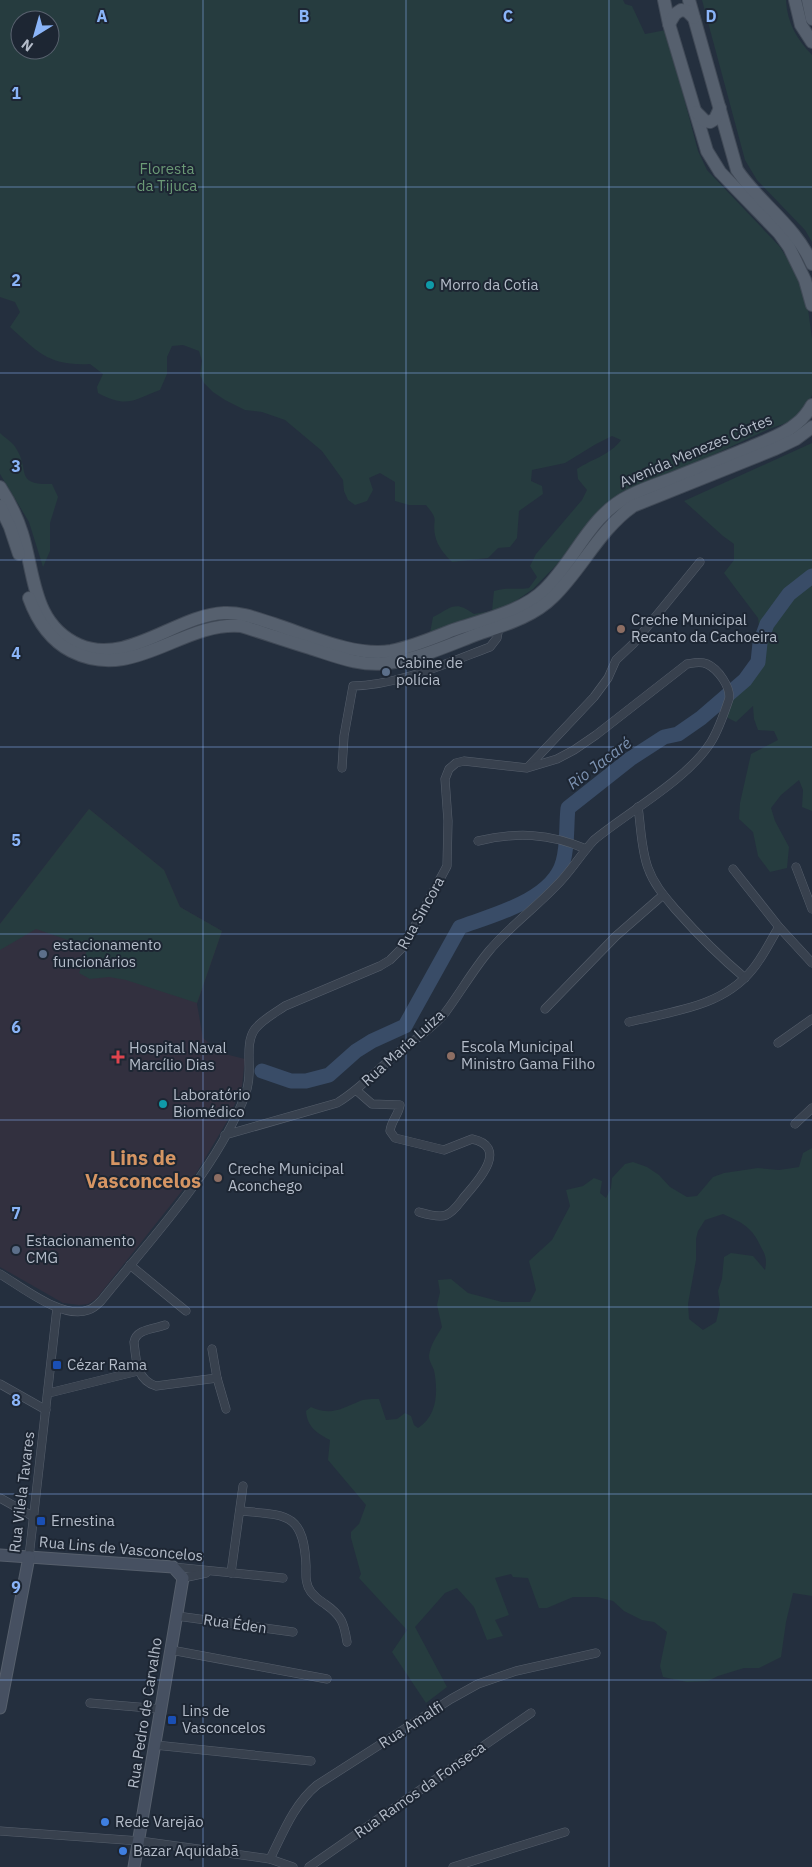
<svg xmlns="http://www.w3.org/2000/svg" width="812" height="1867" viewBox="0 0 812 1867" font-family="'IBM Plex Sans',sans-serif">
<style>
.medical{fill:#32303f}
.green{fill:#263c3f;fill-rule:evenodd}
.lines{fill:none;stroke-linecap:round;stroke-linejoin:round}
.river{stroke:#394c67;stroke-width:15}
.street-casing{stroke:#565f6c;stroke-width:9}
.secondary-casing{stroke:#565f6c;stroke-width:13}
.primary-casing{stroke:#414a57;stroke-width:14}
.street{stroke:#38414e;stroke-width:8}
.secondary{stroke:#465061;stroke-width:11}
.primary{stroke:#56606e;stroke-width:12}
.grid{fill:none;stroke:#8ab4f8;stroke-width:1;stroke-opacity:0.55}
.culture-dot{fill:#0f9aa8;stroke:#1d2633;stroke-width:2}
.education-dot{fill:#8d6e63;stroke:#1d2633;stroke-width:2}
.service-dot{fill:#5c6f8a;stroke:#1d2633;stroke-width:2}
.health-dot{fill:#e0444e;stroke:#1d2633;stroke-width:2}
.transit-dot{fill:#1a4fb4;stroke:#1d2633;stroke-width:2}
.shop-dot{fill:#3f7fe0;stroke:#1d2633;stroke-width:2}
.labels{text-anchor:middle;stroke-width:4;stroke-linejoin:round;paint-order:stroke}
.park-label{font-size:15px;fill:#6b9a76;stroke:#1d2633}
.poi-label{font-size:15px;fill:#b4bcc9;stroke:#1d2633;text-anchor:start}
.street-label{font-size:15px;fill:#b4bcc9;stroke:#1d2633}
.water-label{font-size:16px;font-style:italic;fill:#7c92b1;stroke:#1d2633}
.district-label{font-size:20px;font-weight:bold;fill:#d59563;stroke:#1d2633}
.grid-label{font-size:16px;text-anchor:middle;font-weight:bold;fill:#8ab4f8;stroke:#1d2633;stroke-width:4;stroke-linejoin:round;paint-order:stroke}
</style>
<rect width="100%" height="100%" fill="#242f3e"/>
<polygon class="medical" points="89,809 164,870 180,907 222,931 197,1004 203,1038 221,1053 245,1059 242,1086 229,1118 197,1172 96,1299 88,1304 79,1305 63,1303 0,1267 0,924"/>
<g class="green">
<path d="M0,0H623L625,4L632,6L645,34L666,30L698,151L707,170L780,247L797,274L807,301L812,339V395L806,409L792,421L769,429L610,503L572,549L533,589L510,605L430,633L433,617C452,607 455,600 474,614L492,611L494,591C506,587 517,590 529,588L537,577L530,566L536,554L582,500L587,490L578,479L577,469C592,459 610,455 621,440L612,436L596,444L565,463L532,470L531,481L542,486L543,494L519,511L517,538L510,547L498,548L488,558L452,562C445,555 437,546 435,535C432,517 440,522 426,505H409L395,501V482L380,473L369,478L373,490L367,501L355,505L348,500L344,491L343,480L322,451L285,420L262,412L245,410L225,400L213,392L204,383L200,375L202,361L199,351L183,345L172,346L167,357V374L160,390C131,401 127,408 98,393L97,387L103,374L90,364C49,366 39,353 10,327L20,312L15,302L0,297ZM20,20H50V50H20Z"/>
<path d="M702,0H786C787,23 797,39 812,55V242L805,230L757,180L745,160Z"/>
<path d="M0,433C5,438 14,443 17,450C30,471 14,485 52,484L58,497L50,523V551L43,567L29,522L0,474Z"/>
<polygon points="812,443 812,811 802,807 803,790 799,780 781,795 771,808 775,821 789,847 787,868 770,872 758,856 753,832 739,819 740,803 751,754 778,740 774,731 758,730 754,719 753,706 736,722 726,717 734,684 758,664 761,642 758,618 724,573 734,560 734,544 723,536 684,501"/>
<polygon points="89,809 164,870 180,907 222,931 197,1003 126,980 109,977 90,979 79,973 88,947 36,929 0,950 0,924"/>
<path d="M812,1148V1596L793,1593L786,1622L781,1657L759,1668H744L718,1676L708,1681L687,1682L663,1677L660,1666L667,1632L654,1622L642,1620L624,1611L613,1601L597,1597H573L547,1608H539L528,1578L513,1577L511,1574L495,1578L509,1615L495,1620L503,1636L487,1640L474,1607L457,1588L445,1593L415,1627L447,1687L426,1703L392,1652L407,1630L359,1578L361,1574L351,1538V1532L359,1524L366,1505L328,1460L330,1440C317,1433 307,1427 306,1411L311,1407C331,1416 341,1409 360,1401C365,1399 373,1399 379,1399L386,1420L397,1419L405,1413L411,1416L414,1425L418,1428C438,1415 438,1391 434,1370C432,1365 429,1361 429,1356C430,1345 437,1336 442,1327L437,1305L440,1292L438,1280L451,1279L468,1293L502,1302H530L536,1290L529,1261L552,1240L570,1206L566,1190L583,1186L594,1178L602,1181L600,1193L606,1198L611,1188L612,1178L625,1164L633,1162L647,1167L659,1175L670,1187L687,1197L697,1196L713,1177L724,1173L758,1168L779,1170L799,1167L803,1153ZM723,1214C743,1223 752,1227 761,1247C766,1256 767,1260 765,1270L753,1256L731,1253L724,1257L722,1279L718,1291L720,1305L716,1322L703,1330L689,1319L688,1304L696,1260V1239L698,1231L705,1220Z"/>
</g>
<g class="lines">
<path class="river" d="M262,1071L291,1081H306L329,1075L356,1051L372,1041L405,1026L460,927C493,915 553,900 563,862C568,845 566,826 568,808L630,759L664,737L678,734L701,718L745,680L758,662L760,643L767,624L789,594L812,576"/>
<defs>
<g id="street">
<polyline points="529,766 594,697 608,678 616,660 634,643 700,562"/>
<path d="M342,768L344,736L353,686C399,685 447,663 490,647L497,638L499,627"/>
<path d="M638,807C641,827 641,849 648,868C654,885 665,897 676,910C698,935 720,957 745,978"/>
<path d="M478,841C516,832 549,833 586,849"/>
<polyline points="796,867 812,909"/>
<polyline points="733,869 779,927 812,963"/>
<polyline points="545,1009 616,936 663,895"/>
<path d="M629,1022C673,1011 722,1007 752,970C763,957 770,941 779,927"/>
<polyline points="778,1043 812,1019"/>
<path d="M356,1090L372,1104L400,1105C399,1114 391,1121 390,1131L395,1138L444,1150L472,1139C510,1147 477,1182 465,1196C460,1202 454,1212 446,1215C439,1218 426,1214 419,1212"/>
<polyline points="795,1124 812,1108"/>
<polyline points="130,1265 186,1311"/>
<path d="M0,1274C22,1287 63,1320 88,1310C93,1309 97,1305 101,1301C150,1240 211,1176 242,1103C246,1094 249,1084 249,1074C250,1060 246,1041 255,1029C263,1019 275,1013 285,1006L380,966L390,960L404,946L447,866L448,821L445,779L449,769L456,763L464,761L527,768L557,759L574,750L596,735L687,664C694,663 700,661 707,664C718,669 731,687 729,699C724,714 719,729 711,742C687,780 629,811 594,840C580,855 570,873 555,887C534,909 509,927 489,951C473,970 460,993 445,1013C431,1030 412,1041 395,1055C376,1071 359,1090 337,1103L225,1135"/>
<path d="M165,1325C154,1329 136,1329 134,1342C136,1359 136,1380 156,1386L217,1378"/>
<polyline points="212,1349 217,1378 226,1409"/>
<polyline points="0,1384 46,1410"/>
<polyline points="49,1393 138,1371"/>
<polyline points="0,1498 34,1517"/>
<path d="M240,1511C286,1515 304,1512 306,1566C306,1576 305,1584 311,1592C315,1597 320,1601 325,1604C342,1616 344,1623 347,1642"/>
<polyline points="29,1557 57,1308"/>
<polyline points="173,1567 283,1578"/>
<polyline points="231,1573 243,1486"/>
<polyline points="183,1578 206,1573"/>
<polyline points="177,1616 293,1632"/>
<polyline points="171,1650 327,1679"/>
<polyline points="90,1703 161,1709"/>
<polyline points="155,1745 311,1761"/>
<polyline points="0,1831 140,1841 270,1859 293,1867"/>
<path d="M270,1859C283,1833 294,1804 317,1785L451,1699L478,1684L516,1671L596,1653"/>
<polyline points="309,1867 531,1713"/>
<polyline points="453,1867 565,1832"/>
</g>
<g id="secondary">
<polyline points="0,1555 173,1567 183,1578 134,1867"/>
<polyline points="0,1708 29,1557"/>
</g>
<g id="primary">
<polyline points="664,0 669,24 707,151 720,172 779,233 789,247 805,280 812,305"/>
<path d="M689,0L737,170C759,203 796,226 812,264"/>
<polyline points="795,0 801,25 812,42"/>
<polyline points="808,0 812,19"/>
<polyline points="669,24 675,14 681,10 687,11 694,18"/>
<polyline points="696,112 705,121 710,122 715,119 720,108"/>
<path d="M0,487C9,501 17,517 22,533C35,574 32,624 79,645C127,666 177,615 224,613C241,612 258,619 274,624C308,635 354,657 391,651C412,647 433,638 453,630C482,620 524,611 545,589C575,560 590,515 629,496C642,489 657,484 671,479C698,468 725,458 751,447C766,440 784,435 796,424C803,419 808,412 812,405"/>
<polyline points="0,506 10,527 19,554"/>
<path d="M29,598C37,620 50,640 71,651C134,683 181,621 241,626C264,633 287,641 310,648C335,656 361,667 388,663C419,659 449,645 478,634C504,625 533,617 553,597C582,569 599,530 633,506L775,449L796,439L812,427"/>
</g>
</defs>
<use href="#street" class="street-casing"/>
<use href="#secondary" class="secondary-casing"/>
<use href="#primary" class="primary-casing"/>
<use href="#street" class="street"/>
<use href="#secondary" class="secondary"/>
<use href="#primary" class="primary"/>
</g>
<path class="grid" d="M203,0V1867M406,0V1867M609,0V1867M0,187H812M0,373H812M0,560H812M0,747H812M0,934H812M0,1120H812M0,1307H812M0,1494H812M0,1680H812"/>
<g class="culture-dot">
<circle cx="430" cy="285" r="5"/>
<circle cx="163" cy="1104" r="5"/>
</g>
<g class="education-dot">
<circle cx="621" cy="629" r="5"/>
<circle cx="451" cy="1056" r="5"/>
<circle cx="218" cy="1178" r="5"/>
</g>
<g class="service-dot">
<circle cx="386" cy="672" r="5"/>
<circle cx="43" cy="954" r="5"/>
<circle cx="16" cy="1250" r="5"/>
</g>
<path class="health-dot" d="M115.5 1049.5h5v5h5v5h-5v5h-5v-5h-5v-5h5z"/>
<g class="transit-dot">
<rect x="52" y="1360" width="10" height="10" rx="2.5"/>
<rect x="36" y="1516" width="10" height="10" rx="2.5"/>
<rect x="167" y="1715" width="10" height="10" rx="2.5"/>
</g>
<g class="shop-dot">
<circle cx="105" cy="1822" r="5"/>
<circle cx="123" cy="1851" r="5"/>
</g>
<g class="labels">
<g class="park-label">
<text x="167" y="174">Floresta<tspan x="167" dy="17">da Tijuca</tspan></text>
</g>
<g class="poi-label">
<text x="440" y="290">Morro da Cotia</text>
<text x="631" y="625">Creche Municipal<tspan x="631" dy="17">Recanto da Cachoeira</tspan></text>
<text x="396" y="668">Cabine de<tspan x="396" dy="17">polícia</tspan></text>
<text x="53" y="950">estacionamento<tspan x="53" dy="17">funcionários</tspan></text>
<text x="461" y="1052">Escola Municipal<tspan x="461" dy="17">Ministro Gama Filho</tspan></text>
<text x="129" y="1053">Hospital Naval<tspan x="129" dy="17">Marcílio Dias</tspan></text>
<text x="173" y="1100">Laboratório<tspan x="173" dy="17">Biomédico</tspan></text>
<text x="228" y="1174">Creche Municipal<tspan x="228" dy="17">Aconchego</tspan></text>
<text x="26" y="1246">Estacionamento<tspan x="26" dy="17">CMG</tspan></text>
<text x="67" y="1370">Cézar Rama</text>
<text x="51" y="1526">Ernestina</text>
<text x="182" y="1716">Lins de<tspan x="182" dy="17">Vasconcelos</tspan></text>
<text x="115" y="1827">Rede Varejão</text>
<text x="133" y="1856">Bazar Aquidabã</text>
</g>
<g class="street-label">
<text transform="translate(696 451) rotate(-23)" y="5">Avenida Menezes Côrtes</text>
<text transform="translate(421 913) rotate(-61)" y="5">Rua Sincora</text>
<text transform="translate(403 1048) rotate(-42)" y="5">Rua Maria Luiza</text>
<text transform="translate(22 1492) rotate(-83)" y="5">Rua Vilela Tavares</text>
<text transform="translate(121 1549) rotate(5)" y="5">Rua Lins de Vasconcelos</text>
<text transform="translate(235 1624) rotate(8)" y="5">Rua Éden</text>
<text transform="translate(145 1713) rotate(-81)" y="5">Rua Pedro de Carvalho</text>
<text transform="translate(411 1725) rotate(-33)" y="5">Rua Amalfi</text>
<text transform="translate(420 1790) rotate(-35)" y="5">Rua Ramos da Fonseca</text>
</g>
<g class="water-label">
<text transform="translate(599 763) rotate(-37)" y="6">Rio Jacaré</text>
</g>
<g class="district-label">
<text x="143" y="1165">Lins de<tspan x="143" dy="23">Vasconcelos</tspan></text>
</g>
</g>
<g class="grid-label">
<text x="102" y="22">A</text>
<text x="304" y="22">B</text>
<text x="508" y="22">C</text>
<text x="711" y="22">D</text>
<text x="16" y="99">1</text>
<text x="16" y="286">2</text>
<text x="16" y="472">3</text>
<text x="16" y="659">4</text>
<text x="16" y="846">5</text>
<text x="16" y="1033">6</text>
<text x="16" y="1219">7</text>
<text x="16" y="1406">8</text>
<text x="16" y="1593">9</text>
</g>
<g transform="translate(35 35) rotate(217)"><circle r="24" fill="#1d2633" stroke="#59626f"/>
<path d="M0-4L9 19L0 12L-9 19Z" fill="#8ab4f8"/>
<text y="-8" font-size="14" font-weight="bold" text-anchor="middle" fill="#b4bcc9">N</text>
</g>
</svg>
